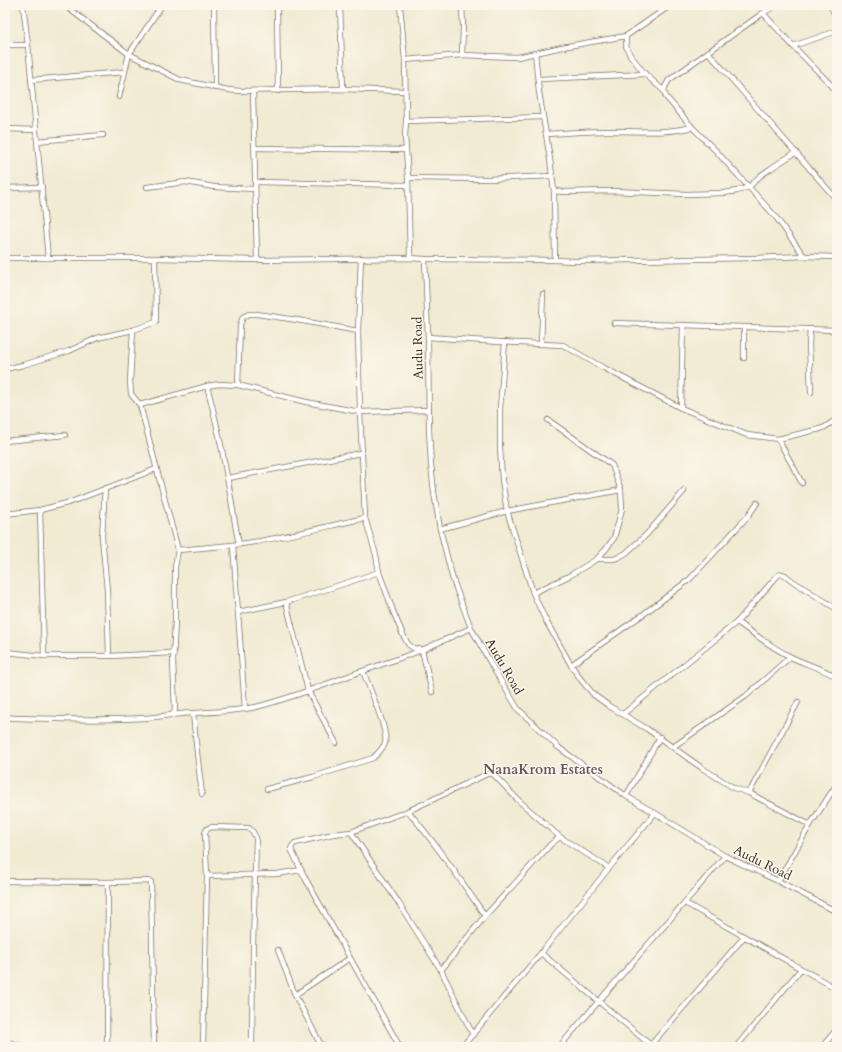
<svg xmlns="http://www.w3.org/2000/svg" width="842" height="1052" viewBox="0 0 842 1052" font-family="Cardo,serif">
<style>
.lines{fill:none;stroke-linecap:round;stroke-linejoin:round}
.street-casing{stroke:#7b6e5d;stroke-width:6}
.street{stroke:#fff;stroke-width:4.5}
.labels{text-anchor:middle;stroke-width:3;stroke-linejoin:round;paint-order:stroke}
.street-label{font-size:13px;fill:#3b2a1e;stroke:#fbf7ec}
.neighbourhood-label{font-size:14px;font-weight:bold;fill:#685163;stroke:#fbf7ec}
</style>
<rect width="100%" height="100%" fill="#fbf7ec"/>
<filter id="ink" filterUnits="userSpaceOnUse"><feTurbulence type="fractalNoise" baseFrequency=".025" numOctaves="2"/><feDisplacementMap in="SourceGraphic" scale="8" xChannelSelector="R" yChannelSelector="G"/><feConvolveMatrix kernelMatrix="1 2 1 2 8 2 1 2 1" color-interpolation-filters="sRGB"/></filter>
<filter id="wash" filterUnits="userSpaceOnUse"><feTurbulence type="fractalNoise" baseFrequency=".012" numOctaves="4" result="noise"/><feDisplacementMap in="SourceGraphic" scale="16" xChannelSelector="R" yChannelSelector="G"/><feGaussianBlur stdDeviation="0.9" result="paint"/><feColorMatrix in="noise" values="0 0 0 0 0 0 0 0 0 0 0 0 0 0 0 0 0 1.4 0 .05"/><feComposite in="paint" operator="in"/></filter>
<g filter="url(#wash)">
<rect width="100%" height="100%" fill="#f1ebd3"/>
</g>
<g filter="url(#ink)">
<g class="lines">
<defs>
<g id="street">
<polyline points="23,5 28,45 48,258"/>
<polyline points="64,5 129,54 180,80 228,90 241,91 343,89 405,91"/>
<polyline points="214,5 215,88"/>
<polyline points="277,5 278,91"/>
<polyline points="340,5 343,89"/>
<polyline points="400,5 405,60 406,121 405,136 408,178 410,258"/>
<polyline points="830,5 837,19"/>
<polyline points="763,13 793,46 837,91"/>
<polyline points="626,36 626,46 630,55 645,74 664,91 666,97 692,127 716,151 775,216 804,256"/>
<polyline points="5,45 28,45"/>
<polyline points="793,46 837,31"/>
<polyline points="708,52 837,200"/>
<polyline points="535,53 539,92 550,159 554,191 555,260"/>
<polyline points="462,55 463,27 462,5"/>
<polyline points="405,60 462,55 518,57 562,47 626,36 671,5"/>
<polyline points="540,79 645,74"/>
<polyline points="31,80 124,72"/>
<polyline points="664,91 665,87 669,80 763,13 777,5"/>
<polyline points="253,92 257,260"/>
<polyline points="119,97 129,54 162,5"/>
<polyline points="406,121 543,117"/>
<polyline points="5,129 36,130"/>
<path d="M546,134C567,133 588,131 608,131C636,131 665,134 692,127"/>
<polyline points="37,141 103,135"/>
<polyline points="255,148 406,150"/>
<polyline points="408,178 488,179 552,176"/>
<polyline points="255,182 408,185"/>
<polyline points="147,187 186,182 214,187 255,189"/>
<polyline points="5,188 42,187"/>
<polyline points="554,191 565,192 612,191 686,194 724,193 737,191 749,187 760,176 770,169 796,152"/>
<polyline points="5,258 155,258 257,260 410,258 425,259 555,260 575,261 755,258 804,256 837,257"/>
<polyline points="361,258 358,331 360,412 365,518 376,555 379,572 393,611 403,635 408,644 413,648 422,650 471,628"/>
<polyline points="425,259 428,337 429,430 431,464 434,492 440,529 453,580 471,628 495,671 518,709 558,747 626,796 655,813 725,856 778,881 837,912"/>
<polyline points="614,323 837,330"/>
<polyline points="810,329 809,344 811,392"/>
<polyline points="133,330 130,381 131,394 140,405 178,550 175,567 175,621 173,660 175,710 173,714"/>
<polyline points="428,337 499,342 563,345 602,367 681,408 747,435 778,439 820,429 825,427 837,419"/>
<polyline points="505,342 500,409 500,447 502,480 507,511 533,593 546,621 571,665 582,681 594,695 609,706 647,729 702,768 734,788 749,793 810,825"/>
<polyline points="541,344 543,294"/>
<polyline points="744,358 744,328"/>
<polyline points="5,369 23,365 69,351 97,338 133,330 156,322 155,258"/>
<polyline points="238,385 240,325 243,317 249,314 257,314 297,320 358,331"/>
<path d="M207,386C215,416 222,447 227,477C232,500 234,522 239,544"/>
<polyline points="140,405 207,386 219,384 238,385 306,402 360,412 429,410"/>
<polyline points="681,408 683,325"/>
<polyline points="778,439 802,483"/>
<polyline points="5,441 65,435"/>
<polyline points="228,478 361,453"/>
<polyline points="105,488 102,537 107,590 109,656"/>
<polyline points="40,510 44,656"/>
<polyline points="5,514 40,510 71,502 156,469"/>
<polyline points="440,529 507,511 621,490"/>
<polyline points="233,545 245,708"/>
<path d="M178,550C203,548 229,546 254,542C291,536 328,526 365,518"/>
<polyline points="597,559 614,559 619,557 626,553 647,534 684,491"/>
<polyline points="533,593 569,576 597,559 606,549 614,538 622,509 621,490 612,465 548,420"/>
<polyline points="286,602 308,691 336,743"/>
<polyline points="238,612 286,602 337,586 379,572"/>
<path d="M737,622C754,634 770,646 789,656C804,664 822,668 837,677"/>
<polyline points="5,652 44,656 109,656 174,653"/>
<polyline points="571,665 645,613 690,579 748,516 757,503"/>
<polyline points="193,714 198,762 202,794"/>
<polyline points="623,714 737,622 778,575 781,574 785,575 794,582 837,609"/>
<path d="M5,717L15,718C58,719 101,721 145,718C157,717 169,715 181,714C206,712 231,712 256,707C288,699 319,687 351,675C374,667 398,659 422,650L432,692"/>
<polyline points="673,747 746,696 790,657"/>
<path d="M267,789L313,777L373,758C377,754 383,749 385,743C389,731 368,685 363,671"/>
<polyline points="749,793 798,702"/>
<polyline points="626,796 660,737"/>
<path d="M408,811C436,844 461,880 485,916"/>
<polyline points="351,832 398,902 441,970 473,1035"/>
<polyline points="207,876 277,874 301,870"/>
<polyline points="5,881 108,882 149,881 151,882 154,1047"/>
<polyline points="778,881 810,825 837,784"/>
<polyline points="685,903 837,989"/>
<polyline points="278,950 295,995 322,1047"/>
<polyline points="541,953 653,1047"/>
<polyline points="441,970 485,916 551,844 560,837"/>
<polyline points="295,995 350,958"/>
<polyline points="5,1041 24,1047"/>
<polyline points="107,1047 108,882"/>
<polyline points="203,1047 207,876 205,833 207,829 211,827 249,828 253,832 256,838 253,946 252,1047"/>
<polyline points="400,1047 305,878 291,849 292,846 295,843 333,834 351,832 408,811 487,774 493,774 496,777 518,800 560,837 609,868"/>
<polyline points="462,1047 541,953 609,868 655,813"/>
<polyline points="559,1047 725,856"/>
<polyline points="649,1047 744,937"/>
<polyline points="736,1047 801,969"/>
<polyline points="822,1047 837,1029"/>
</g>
</defs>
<use href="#street" class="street-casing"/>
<use href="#street" class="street"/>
</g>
</g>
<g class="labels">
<g class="street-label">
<text transform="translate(417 348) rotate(-91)" y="5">Audu Road</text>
<text transform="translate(505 666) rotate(60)" y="5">Audu Road</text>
<text transform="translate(763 862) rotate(26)" y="5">Audu Road</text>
</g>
<g class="neighbourhood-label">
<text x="543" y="774">NanaKrom Estates</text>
</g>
</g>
<rect width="842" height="1052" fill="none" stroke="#fbf7ec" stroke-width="20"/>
</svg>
